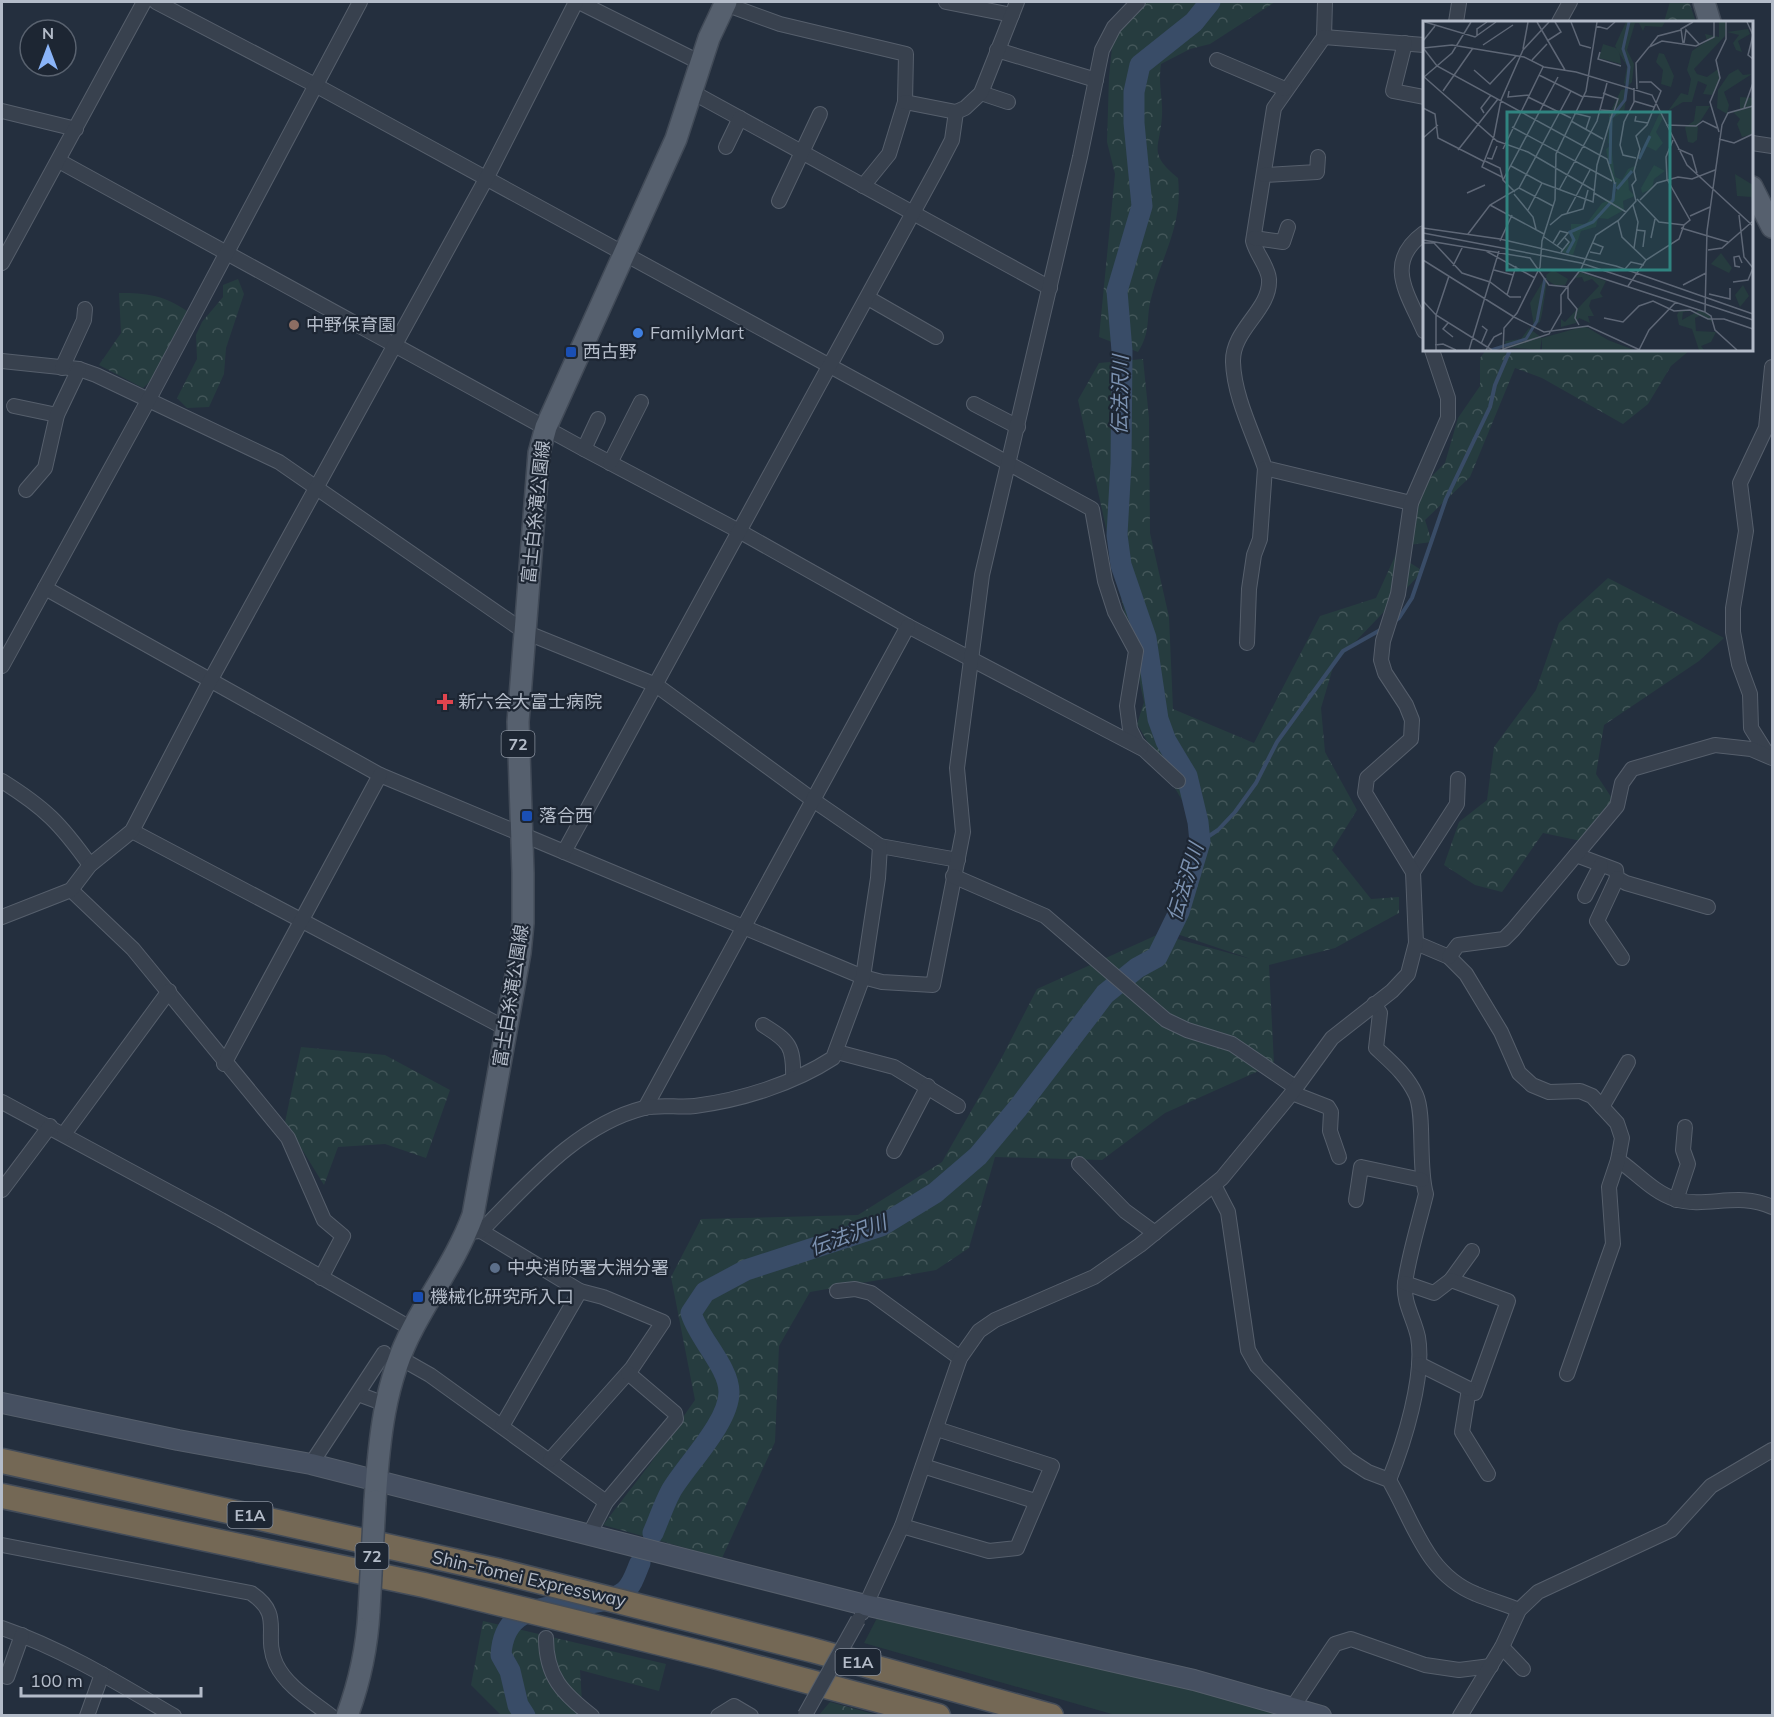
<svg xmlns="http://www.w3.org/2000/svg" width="1774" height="1717" viewBox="0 0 1774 1717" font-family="Mulish,'Noto Sans JP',sans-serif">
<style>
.grass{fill:#263c3f}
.forest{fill:url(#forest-crowns)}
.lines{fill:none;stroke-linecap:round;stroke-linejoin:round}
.stream{stroke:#394c67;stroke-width:4}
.river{stroke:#394c67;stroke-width:21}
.street-casing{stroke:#565f6c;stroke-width:16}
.secondary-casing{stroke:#565f6c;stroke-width:22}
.primary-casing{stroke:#414a57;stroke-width:24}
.highway-casing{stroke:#434c59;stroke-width:27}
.street{stroke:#38414e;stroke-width:14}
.secondary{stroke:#465061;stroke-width:20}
.primary{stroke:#56606e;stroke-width:21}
.highway{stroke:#746855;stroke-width:24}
.street-bridge-casing{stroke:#565f6c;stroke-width:16;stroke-linecap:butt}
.primary-bridge-casing{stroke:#414a57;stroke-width:24;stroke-linecap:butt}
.street-bridge{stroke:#38414e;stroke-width:14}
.primary-bridge{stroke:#56606e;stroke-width:21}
.education-dot{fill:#8d6e63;stroke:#1d2633;stroke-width:2}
.shop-dot{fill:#3f7fe0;stroke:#1d2633;stroke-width:2}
.transit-dot{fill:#1a4fb4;stroke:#1d2633;stroke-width:2}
.health-dot{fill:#e0444e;stroke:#1d2633;stroke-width:2}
.service-dot{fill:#5c6f8a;stroke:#1d2633;stroke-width:2}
.labels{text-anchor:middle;stroke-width:4.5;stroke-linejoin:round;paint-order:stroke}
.shield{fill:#1d2633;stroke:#878f9c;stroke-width:1.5}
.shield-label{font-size:16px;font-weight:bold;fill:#b4bcc9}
.poi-label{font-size:18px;fill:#b4bcc9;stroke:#1d2633;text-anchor:start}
.street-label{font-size:18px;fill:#b4bcc9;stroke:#1d2633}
.water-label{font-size:20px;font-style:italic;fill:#7c92b1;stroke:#1d2633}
.inset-river{fill:none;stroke:#394c67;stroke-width:3}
.inset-road{fill:none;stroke:#5e6776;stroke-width:1.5}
.view{fill:#308480;fill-opacity:0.15;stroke:#308480;stroke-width:3}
.inset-edge{fill:none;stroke:#b4bcc9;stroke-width:3}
</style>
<defs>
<pattern id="forest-crowns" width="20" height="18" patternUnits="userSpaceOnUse" patternTransform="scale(1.5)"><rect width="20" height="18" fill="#263c3f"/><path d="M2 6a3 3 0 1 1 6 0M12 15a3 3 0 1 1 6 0" fill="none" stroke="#435659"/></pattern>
</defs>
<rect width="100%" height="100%" fill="#242f3e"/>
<polygon class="grass" points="878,1616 1010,1643 1294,1715 1115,1715 864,1643"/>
<g class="forest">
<path d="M1133,2H1275L1210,44L1190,49L1161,64C1158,86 1163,97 1162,116C1160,149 1147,152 1178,178C1183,226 1163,252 1152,295C1145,318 1152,330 1138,352L1099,337L1115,174L1107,142L1109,77L1114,27Z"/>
<polygon points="1670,2 1689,2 1696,22 1664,22"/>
<polygon points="238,279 244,294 226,348 224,374 209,407 187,408 177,398 197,359 196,335 202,322 223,297 223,285"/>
<path d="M119,293C146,293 164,295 187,311C176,336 165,370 143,388L99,365L121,333Z"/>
<polygon points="1486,350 1690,350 1671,366 1648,404 1623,424 1542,378 1515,368 1470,477 1425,520 1432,542 1408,545 1423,485 1445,463 1458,418 1480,386 1480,358"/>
<polygon points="1143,359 1149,418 1150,533 1169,617 1173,709 1254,743 1320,616 1376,598 1396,554 1423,571 1334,664 1321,708 1325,752 1357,810 1332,850 1371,899 1399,897 1399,913 1335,948 1269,965 1274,1064 1165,1113 1102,1160 995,1157 969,1248 936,1270 810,1292 779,1346 775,1442 722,1558 603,1525 650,1464 695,1400 671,1277 701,1219 858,1215 942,1162 1002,1057 1037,989 1159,934 1251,959 1171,932 1205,839 1137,724 1144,702 1078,400 1099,363"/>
<polygon points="1608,578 1724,638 1699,661 1604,725 1596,774 1617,806 1586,842 1543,833 1502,892 1475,885 1444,865 1459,822 1487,800 1494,747 1536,690 1559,623"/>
<polygon points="301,1047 385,1055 450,1090 426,1158 385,1144 338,1147 324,1185 285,1122"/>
<polygon points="483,1621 666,1664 659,1691 580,1670 582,1702 597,1715 501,1715 471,1685"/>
<polygon points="830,1702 877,1715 819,1715"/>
</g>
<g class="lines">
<g class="stream">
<polyline points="1393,622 1399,618 1412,598 1446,499 1490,407 1495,385 1510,350"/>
<polyline points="1200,842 1218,830 1235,812 1256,783 1277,742 1343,651 1382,629"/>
</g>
<g class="river">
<path d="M653,1533C659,1519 664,1504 671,1491C686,1465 729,1423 729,1392C729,1367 698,1338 691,1313L705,1292L746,1270L881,1226L935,1193L978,1156L1018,1108L1105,994L1137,968L1157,957L1179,912L1200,842L1198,822L1187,776L1166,741L1158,719L1146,638L1121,565L1117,535L1121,463L1122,351L1117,291L1142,206L1134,123V92L1140,65L1194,22L1210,2"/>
<path d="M525,1716L518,1705L510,1671L501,1655C505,1583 588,1620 625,1591C633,1584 636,1572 640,1563"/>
</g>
<defs>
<g id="street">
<polyline points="156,2 317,86 1092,509 1105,581 1115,612 1136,651 1127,706 1130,729 1137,743 1178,781"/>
<polyline points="579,2 701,63"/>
<polyline points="946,2 1012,15"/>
<path d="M1325,2L1324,37L1274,108L1253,241C1256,254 1268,266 1269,279C1271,310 1232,329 1233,362C1234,397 1254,435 1265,468L1411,503"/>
<polyline points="725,4 780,24 906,54 905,102 889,154 863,186"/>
<polyline points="1456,22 1459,3"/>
<polyline points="1559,22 1570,2"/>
<polyline points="1324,37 1424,45"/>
<polyline points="1405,43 1393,91 1424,97"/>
<polyline points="997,50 1096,80"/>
<polyline points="1217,60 1285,89"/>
<polyline points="692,92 1050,288"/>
<polyline points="981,93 1008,102"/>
<polyline points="905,102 956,112"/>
<polyline points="2,111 76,129"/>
<polyline points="1752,143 1772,146"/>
<polyline points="726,147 740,118"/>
<polyline points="59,161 584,449 739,531 908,626 1141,748"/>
<polyline points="1264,175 1317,172 1318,157"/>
<polyline points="779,201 820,114"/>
<path d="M1424,233C1383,263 1408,294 1424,331"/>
<polyline points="1254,238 1283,242 1288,227"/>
<polyline points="2,263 144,2"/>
<polyline points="868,298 936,337"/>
<polyline points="2,361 79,369 96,375 279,462 525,632 656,685 813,800 880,846 958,860"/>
<polyline points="62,368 84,320 85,309"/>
<polyline points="974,404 1018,427"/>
<polyline points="14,406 57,415"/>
<polyline points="584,449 598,419"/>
<polyline points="610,463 641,402"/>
<polyline points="26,490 45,468 57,415 79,369"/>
<polyline points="45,588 380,775 863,977 882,982 933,985 963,832 957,768 982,575 1080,157 1102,50 1114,27 1138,2"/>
<polyline points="1247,643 1249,589 1254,555 1260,539 1265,468"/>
<polyline points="2,666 149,399 360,2"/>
<polyline points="1768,755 1751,728 1750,694 1739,664 1733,632 1733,608 1746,531 1740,483 1766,428 1772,367"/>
<path d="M2,781C45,808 60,823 90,865"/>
<polyline points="132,831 507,1029"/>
<polyline points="564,852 938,167 952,140 956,112 965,108 981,93 1017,2"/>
<polyline points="1576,855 1616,870 1617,878 1626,883 1708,907"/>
<polyline points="1413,872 1457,804 1458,779"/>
<polyline points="953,876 1045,916 1166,1020 1187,1030 1232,1044 1295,1087"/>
<polyline points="1617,878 1597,921 1622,958"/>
<polyline points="71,890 133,949 288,1138 324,1220 343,1236 321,1278"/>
<polyline points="1585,896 1601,865"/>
<polyline points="2,917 71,890 90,865 132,831 210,681 486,179 576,2"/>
<path d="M1416,943L1449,957L1466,974L1501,1032L1519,1073L1532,1085L1549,1092L1580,1091L1592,1096L1617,1123L1622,1138L1618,1160C1636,1172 1654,1193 1675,1199C1706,1209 1738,1191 1772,1207"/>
<polyline points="1449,957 1458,945 1504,939 1513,930 1617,806 1622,783 1632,769 1715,745 1751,749 1772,758"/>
<path d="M1374,1004L1380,1013L1376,1048C1391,1062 1407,1075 1416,1095C1425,1115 1418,1167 1426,1194C1419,1223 1409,1254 1405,1283C1403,1303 1414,1318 1418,1337C1425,1376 1404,1443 1389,1480"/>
<path d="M763,1025C789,1041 794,1046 793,1078"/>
<polyline points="837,1052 894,1067 958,1106"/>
<polyline points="224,1064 380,775"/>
<polyline points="1292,1093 1328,1107 1331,1112 1330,1131 1339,1157"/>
<polyline points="2,1102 221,1220 412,1329"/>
<polyline points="1602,1107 1628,1062"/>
<polyline points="645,1108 908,626"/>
<polyline points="64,1134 169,991"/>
<polyline points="894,1151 928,1086"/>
<polyline points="1079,1164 1125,1211 1155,1233"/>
<path d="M1214,1185L1228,1212L1248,1350L1257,1366L1348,1459L1368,1472L1389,1480C1414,1523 1426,1574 1476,1594C1490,1600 1505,1604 1519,1610"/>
<polyline points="2,1190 50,1126"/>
<polyline points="1356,1200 1361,1167 1422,1180"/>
<polyline points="1676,1200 1688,1164 1683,1150 1685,1127"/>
<polyline points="481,1231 580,1291"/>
<path d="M467,1232L481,1231C528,1184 577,1125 644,1108C660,1104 679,1108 695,1106C741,1100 793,1084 833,1058L863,977L878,878L880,846"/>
<polyline points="1451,1280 1472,1251"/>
<polyline points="1405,1283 1434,1293 1451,1280 1508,1301 1475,1393 1469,1389 1462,1432 1488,1474"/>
<polyline points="837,1291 855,1289 871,1293 960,1358"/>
<polyline points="400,1358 430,1375 606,1502"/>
<polyline points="1419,1364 1469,1389"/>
<polyline points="1567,1374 1613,1244 1609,1187 1618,1160"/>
<polyline points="358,1394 385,1404"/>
<polyline points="502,1426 580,1291 603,1297 663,1322 632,1368 550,1460"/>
<polyline points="311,1464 384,1353"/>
<polyline points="923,1466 1035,1501"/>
<polyline points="902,1526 989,1551 1017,1548 1052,1466 937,1429"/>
<polyline points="590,1533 606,1502 676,1419 675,1413 628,1373"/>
<path d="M2,1545L251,1593C285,1616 262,1633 276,1664C287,1687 312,1701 331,1716"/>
<polyline points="862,1613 902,1526 960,1358 979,1331 995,1320 1094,1277 1140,1245 1222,1178 1292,1093 1332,1038 1392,991 1408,974 1416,943 1413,872 1365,793 1367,778 1411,739 1412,720 1406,705 1385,673 1381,660 1383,641 1398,594 1411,503 1448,418 1448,398 1432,350"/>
<path d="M2,1628C63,1649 118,1683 174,1716"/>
<path d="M546,1638C546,1676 562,1693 592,1716"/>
<polyline points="1502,1647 1523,1669"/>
<polyline points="7,1677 22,1635"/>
<polyline points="1292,1708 1335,1644 1351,1639 1425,1665 1459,1670 1491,1666"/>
<polyline points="87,1716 102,1674"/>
<polyline points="718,1716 734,1706 751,1716"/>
<polyline points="1460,1716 1502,1647 1519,1610 1538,1592 1671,1530 1711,1486 1772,1450"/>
</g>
<polyline id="secondary" points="2,1403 178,1440 311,1464 865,1605 1194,1680 1321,1716"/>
<g id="primary">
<polyline points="1704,2 1710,22"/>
<polyline points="1752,187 1772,227"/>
<path d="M375,1501C379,1441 384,1382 413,1328C433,1290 458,1256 473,1215L520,953L523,923V873L518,722L539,453L546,427L676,139L709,38L726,2"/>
<path d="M347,1716C360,1681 367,1648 369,1611"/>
</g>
<g id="highway">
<polyline points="2,1461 499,1571 812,1650 1051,1716"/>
<polyline points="2,1496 424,1585 717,1657 938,1716"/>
</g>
</defs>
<use href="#street" class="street-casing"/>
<use href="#secondary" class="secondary-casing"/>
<use href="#primary" class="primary-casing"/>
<use href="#highway" class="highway-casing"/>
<use href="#street" class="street"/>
<use href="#secondary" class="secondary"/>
<use href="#primary" class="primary"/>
<use href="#highway" class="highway"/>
<defs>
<polyline id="street-bridge" points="805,1715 858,1620"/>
<polyline id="primary-bridge" points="369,1611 375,1501"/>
</defs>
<use href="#street-bridge" class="street-bridge-casing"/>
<use href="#primary-bridge" class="primary-bridge-casing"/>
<use href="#street-bridge" class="street-bridge"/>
<use href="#primary-bridge" class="primary-bridge"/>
</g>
<circle class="education-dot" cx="294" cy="325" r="6"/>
<circle class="shop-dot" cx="638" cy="333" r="6"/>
<g class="transit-dot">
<rect x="565" y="346" width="12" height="12" rx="3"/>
<rect x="521" y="810" width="12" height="12" rx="3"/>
<rect x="412" y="1291" width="12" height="12" rx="3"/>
</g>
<path class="health-dot" d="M442 693h6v6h6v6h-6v6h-6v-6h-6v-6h6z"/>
<circle class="service-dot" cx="495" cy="1268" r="6"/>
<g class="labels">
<g class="shield">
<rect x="501.5" y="731" width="33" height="26" rx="4.5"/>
<rect x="227.5" y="1502" width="45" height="26" rx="4.5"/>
<rect x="355.5" y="1543" width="33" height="26" rx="4.5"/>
<rect x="835.5" y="1649" width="45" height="26" rx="4.5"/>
</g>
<g class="shield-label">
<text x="518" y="750">72</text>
<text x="250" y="1521">E1A</text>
<text x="372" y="1562">72</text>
<text x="858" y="1668">E1A</text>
</g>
<g class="poi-label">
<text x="306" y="331">中野保育園</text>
<text x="650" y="339">FamilyMart</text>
<text x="583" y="358">西古野</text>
<text x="458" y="708">新六会大富士病院</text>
<text x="539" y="822">落合西</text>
<text x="507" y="1274">中央消防署大淵分署</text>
<text x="430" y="1303">機械化研究所入口</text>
</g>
<g class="street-label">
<text transform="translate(536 512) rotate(-84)" y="6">富士白糸滝公園線</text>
<text transform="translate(511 996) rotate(-81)" y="6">富士白糸滝公園線</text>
<text transform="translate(529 1579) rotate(13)" y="6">Shin-Tomei Expressway</text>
</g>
<g class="water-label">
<text transform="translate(1120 395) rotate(-89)" y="7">伝法沢川</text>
<text transform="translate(1185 882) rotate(-73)" y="7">伝法沢川</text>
<text transform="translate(848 1235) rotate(-20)" y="7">伝法沢川</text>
</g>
</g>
<g transform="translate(1423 21)">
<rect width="330" height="330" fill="#242f3e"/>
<path d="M180,23L196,28L198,43L176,37ZM298,232L309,247L306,252L288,243ZM130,249L145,258L142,264H132L124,259L123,254Z" fill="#263c3f"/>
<path d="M203,1H242L239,6L222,5L220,10L216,2H212L204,29L211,43L209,61L205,65L201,62L204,45L192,25ZM296,1H303L302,15L271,48L274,53L284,56L295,48L297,57L289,74L280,73L284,64L275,60L269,81H260L245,90L258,72L265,74L268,58L264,49L269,30L284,20L282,13L296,16ZM325,8L327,13L315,20L319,31L313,29L310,22L316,14L304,11ZM236,32L241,33L251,55L248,66L238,63L240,49L233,41ZM315,48L320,54L329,53L301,71L306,84L304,93L294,87L295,69L306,53ZM205,67L201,91L190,97L188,124L192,156L199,159L205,148L214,144L205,156L206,169L212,175L200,180L201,189L185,198L175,197L173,206L158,210L150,234L139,231L148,220V203H163L179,182L191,177L194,168L188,158L183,128L188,124L185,122L186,94L198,69ZM317,76L330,77V113L319,116L314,103L317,98L310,91L317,88ZM273,85H287L275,104L274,119L270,122L265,121L262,106L271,100ZM237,91L240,97L233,111L240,122L233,130L223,125L215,139ZM231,144L242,150L231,158L229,168L219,172L218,167ZM312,153L330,164V187L328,176L314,175ZM157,251L183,260L177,272L180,276L168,279L166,285L171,295H165L167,302L156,297L153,302L138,306V298L142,301L176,265L169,258L161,261L159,256L152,257ZM120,260H124L119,293L117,301L111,305L107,282ZM320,264L326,275L317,286L312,274ZM277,289L286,293L289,301L278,294L272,297L273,310L293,311L288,321L278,325L281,329H276L269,308L256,304L254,294L256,290H267L260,291L259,299ZM106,307L119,317L117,329L83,326L82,320L98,318Z" fill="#263c3f"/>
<path d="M162,305L185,319L211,329H119V317Z" fill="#263c3f"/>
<path class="inset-river" d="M216,138L227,115M187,143L188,97L202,79L204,64L206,46L200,28L206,1M194,168L209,150M144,232L151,219L147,211L170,201L190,179L192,161M68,329L103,318L114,300L122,257"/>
<path class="inset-road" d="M2,1L52,16L73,1M114,1L142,49M148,1L157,24L168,27M324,1L330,14L325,34L330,38M173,5L184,8L192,1M54,14V8L64,1M0,20L12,5M124,20L138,11L132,1M260,22L258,8L270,1M261,22L263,9L276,23M60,24L90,4M227,25L235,15L258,9M0,27L29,24L101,36L121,46L153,51L229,74L264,144L330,205M1,28L14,45L184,138L192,163M100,28L105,1M177,31L175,38L198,45M109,39L124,23M51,49L67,63L93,35M116,54L160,76M0,55L74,120L105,131L172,170M1,56L29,32L48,1M211,67V81L201,101L197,124L200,134L213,137M214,68L213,42L226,26L239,20L273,25L291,16V1M20,70L50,27M86,70L85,76L106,74M161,75L180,77M105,76L148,97M211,80L231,86M0,87L12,93L15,117L62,141M321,87L330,62M178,89L191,90L195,78L180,72M61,92L58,87L68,74M151,92L167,96L163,108M213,95L212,100L225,102M148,100L180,118M243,104L273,105L280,100L294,107M89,106L189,160M296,111L287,81L297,57L293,39L303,18V1M0,117L15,104M296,118L311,122L330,113M80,128L120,46M255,128L269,134L274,152M35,129L75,78M64,137L69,138L74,125M62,140L77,147L80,159L92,171M88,145L119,162L170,181L174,144L190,90M79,156L59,146L71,115L78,79L100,29L126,1M80,159L135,56M96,167L130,185M136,169L174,100L184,62M44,172L62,164M171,172L203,191M91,173L110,196L113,208M214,178L236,201L261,204M217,179L234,162L255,156L269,158L292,149M67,184L121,213M210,184L215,201L211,227M105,189L119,162M144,192L167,149M316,194L321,236L330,247M267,195L287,186M195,200L199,216L223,239M127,204L139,194L160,188L165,169M0,207L77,218L193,245L330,293M258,207L305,221M213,209L222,210L220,226M0,212L158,242L330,299M45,213L67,184L96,167L148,70M121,216L140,229M228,217L232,198M0,219L107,237L126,264L145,266V277L154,288L152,297L156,304M77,220L89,194M0,222H11L39,252L67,261L87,276H98M130,222L137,210L145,212L134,225M285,229L299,227L330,200M63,230L112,257M138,231L146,221L142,217M167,231L177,233L180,226L170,222M0,239L91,296M30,245L40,225M317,246L312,245L311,236L316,235L319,242M202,248L208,241L221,244M71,249L90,254M157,250L282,291M310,261L325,259L330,247M260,264L283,252M205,265L223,239L256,218L261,204L267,199L244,158L243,136L250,119M286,273L307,278V267M84,274L93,245M0,280L13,294L69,329M91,296L121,311L165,305L217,329M181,297L200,301L216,285L230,280L251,290L267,289L285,298H301L330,308M25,302L20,308L30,316M58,323L64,309L59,305M12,324L20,323L33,329M80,328L126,313L138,292V274L158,248L173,214L196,199L213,180L209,164L213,159L211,150L217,128L213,115L224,104L238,70L228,61H216M13,329V294L26,255M46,329L76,230M63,329L71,316L79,312M80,329L81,307L94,292L117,246L119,220L132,179L133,133L163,70L174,1M216,329L226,309L253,281M314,329L292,309L288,295L282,291L284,210L299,104L305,92L330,85"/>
<path class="view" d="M84,91H247V249H84Z"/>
<rect width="330" height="330" class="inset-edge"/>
</g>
<rect width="1774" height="1717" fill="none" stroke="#b4bcc9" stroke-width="6"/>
<g transform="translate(48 48)"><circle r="28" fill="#1d2633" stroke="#59626f" stroke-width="1.5"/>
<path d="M0-4.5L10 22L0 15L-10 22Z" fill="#8ab4f8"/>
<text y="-9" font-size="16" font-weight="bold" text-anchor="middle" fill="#b4bcc9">N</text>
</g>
<path d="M21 1687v9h180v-9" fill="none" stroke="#b4bcc9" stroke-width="3"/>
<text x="30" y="1687" font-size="18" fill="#b4bcc9" stroke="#1d2633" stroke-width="4.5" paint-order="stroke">100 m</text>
</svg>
